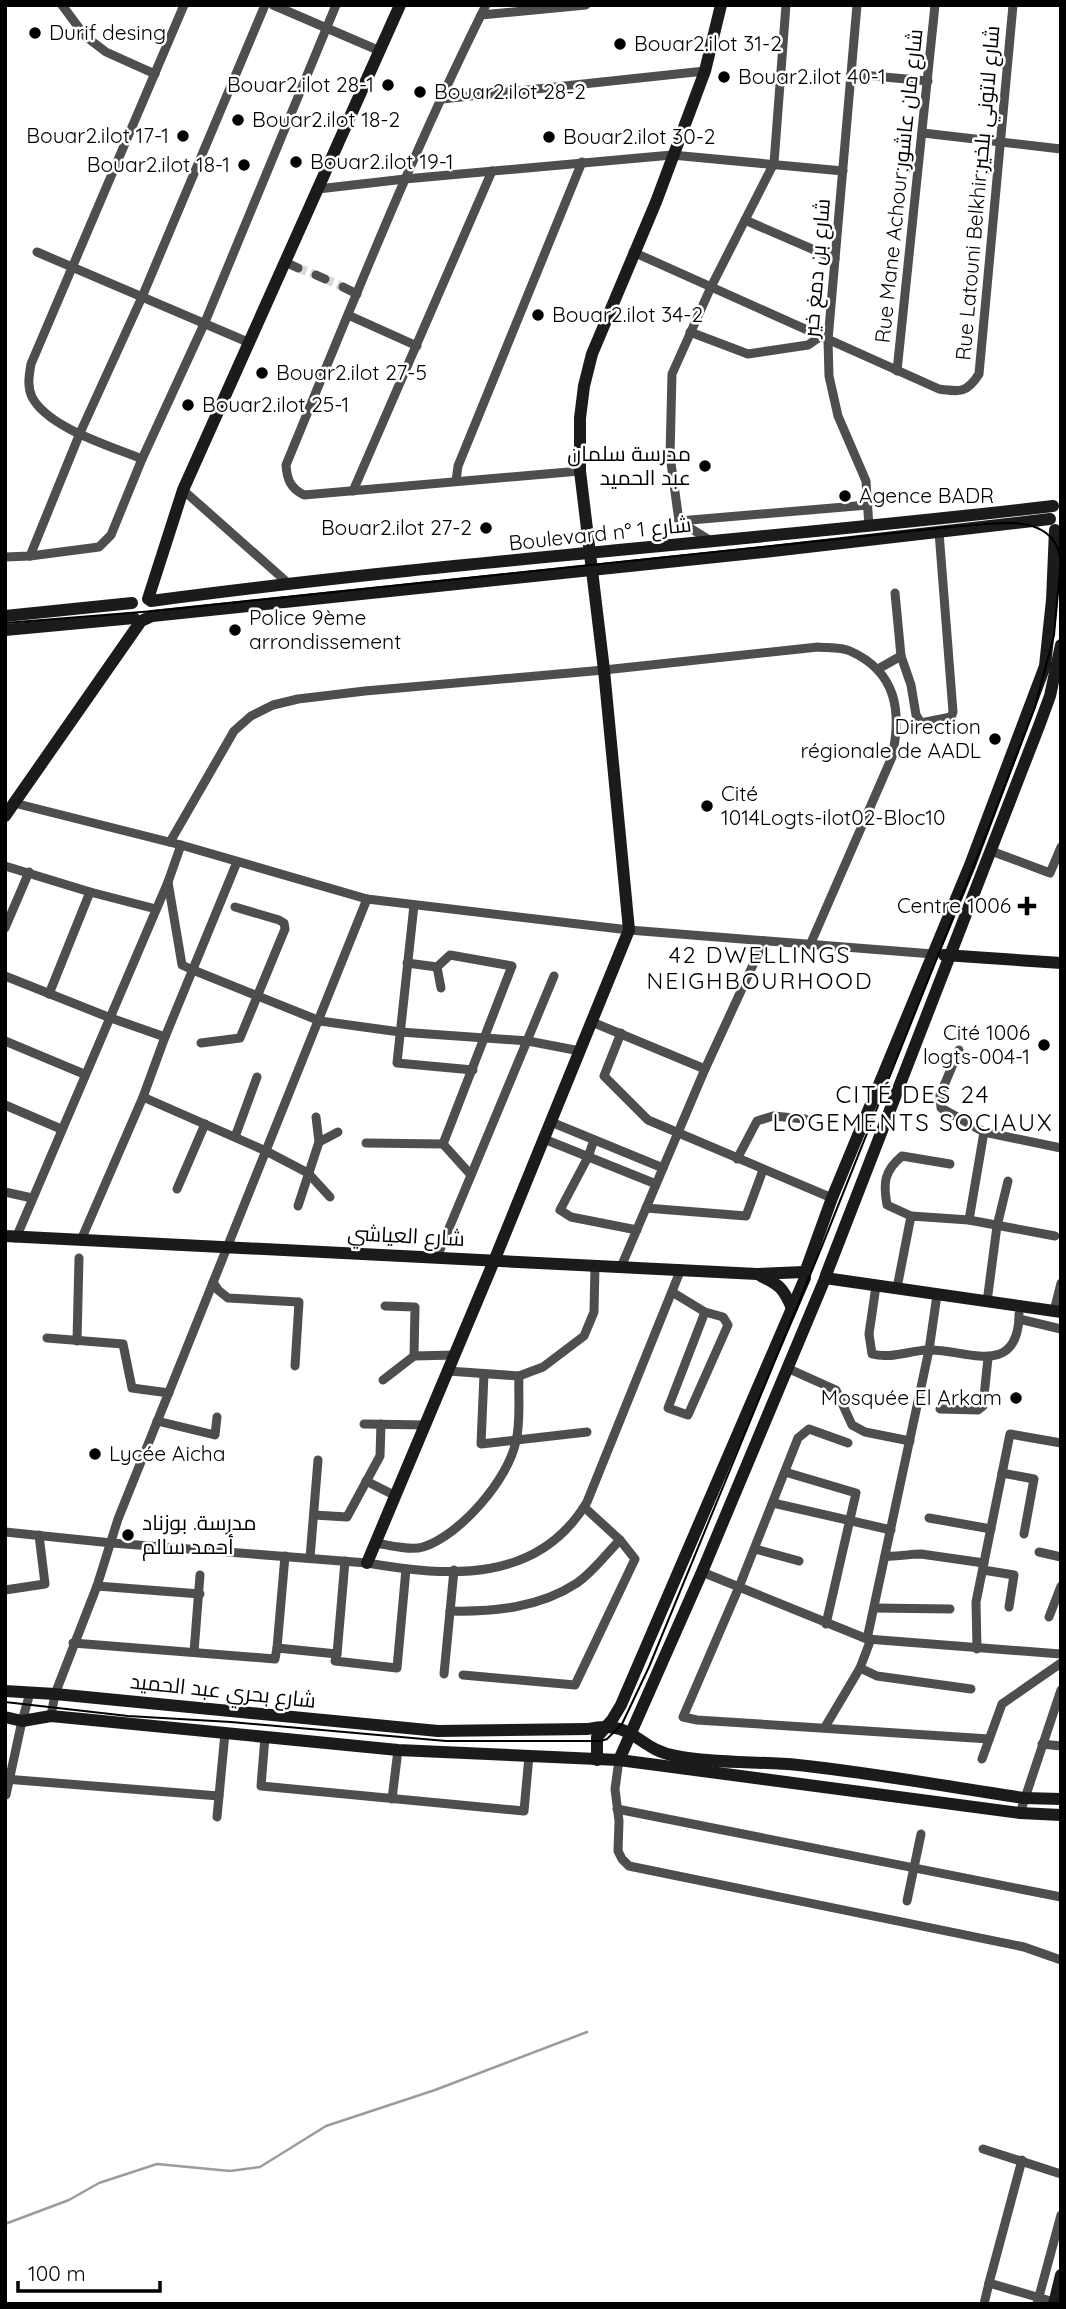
<svg xmlns="http://www.w3.org/2000/svg" width="1066" height="2309" viewBox="0 0 1066 2309" font-family="Quicksand,Cairo,sans-serif">
<style>
.lines{fill:none;stroke-linecap:round;stroke-linejoin:round}
.stream{stroke:#9c9c9c;stroke-width:2.5}
.street-tunnel{stroke:#d9d9d9;stroke-width:9;stroke-dasharray:9 4.5;stroke-linecap:butt}
.street{stroke:#4e4e4e;stroke-width:9}
.secondary{stroke:#1b1b1b;stroke-width:12}
.tram{stroke:#000;stroke-width:2}
.poi-dot{fill:#000;stroke:#fff;stroke-width:2.5}
.labels{text-anchor:middle;stroke-width:5;stroke-linejoin:round;paint-order:stroke}
.poi-label{font-size:21px;fill:#000;stroke:#fff;text-anchor:start}
.street-label{font-size:21px;fill:#000;stroke:#fff}
.neighbourhood-label{font-size:23px;letter-spacing:2px;fill:#000;stroke:#fff}
.quarter-label{font-size:24px;letter-spacing:2px;fill:#000;stroke:#fff}
</style>
<rect width="100%" height="100%" fill="#fff"/>
<g class="lines">
<polyline class="stream" points="5,2224 69,2200 99,2183 157,2164 230,2171 260,2167 326,2126 435,2090 587,2032"/>
<g class="street-tunnel">
<polyline points="298,268 316,275"/>
<polyline points="325,279 343,287"/>
</g>
<g class="street">
<polyline points="62,5 85,36 106,52 155,74"/>
<polyline points="273,5 380,51"/>
<path d="M486,5C411,155 350,310 286,465C287,479 290,488 304,495L580,471"/>
<polyline points="857,5 828,340 829,376 838,416 866,481 869,527"/>
<polyline points="481,15 586,5"/>
<polyline points="851,74 928,81"/>
<polyline points="442,99 705,71"/>
<polyline points="923,133 1061,149"/>
<polyline points="318,189 405,179 672,155 843,171"/>
<polyline points="745,220 835,259"/>
<polyline points="37,252 250,343"/>
<path d="M633,252L939,389C960,392 967,393 979,374L1013,5"/>
<polyline points="285,262 298,268"/>
<polyline points="316,275 325,279"/>
<polyline points="343,287 357,294"/>
<polyline points="348,315 417,346"/>
<polyline points="690,332 748,354 808,345 821,336"/>
<polyline points="897,371 935,5"/>
<path d="M142,459C111,446 48,428 32,397C27,386 29,376 31,364L184,5"/>
<polyline points="456,481 458,466 582,162"/>
<polyline points="183,490 288,583"/>
<polyline points="353,491 492,171"/>
<polyline points="679,521 670,456 672,374 711,287 774,163 786,5"/>
<polyline points="711,541 679,521 868,505"/>
<polyline points="30,556 80,433 142,297 265,5"/>
<polyline points="5,557 30,556 99,547 111,535 142,459 205,322 336,5"/>
<polyline points="895,593 901,656 911,685 916,715 921,723 951,717 953,712 939,532"/>
<polyline points="878,669 901,656"/>
<polyline points="14,803 181,845 367,899 629,930 933,954"/>
<path d="M170,842L234,731L251,716L273,705L298,699L365,691L604,670L818,647C827,648 841,647 850,651C897,672 902,712 892,757L810,945"/>
<polyline points="991,851 1050,873 1061,847"/>
<polyline points="5,866 90,892 156,909"/>
<polyline points="168,882 182,965 193,970 320,1021 400,1032 528,1041 580,1051"/>
<polyline points="414,905 397,1063 473,1070"/>
<polyline points="5,928 29,872"/>
<polyline points="407,963 437,967"/>
<polyline points="5,976 108,1017 165,1037"/>
<polyline points="441,988 437,967 450,955 512,966 443,1144 471,1175"/>
<polyline points="49,994 90,892"/>
<polyline points="592,1022 705,1069"/>
<polyline points="621,1033 604,1076 648,1120 832,1198"/>
<polyline points="5,1041 84,1074"/>
<polyline points="201,1043 240,1038 285,929 284,923 279,920 235,907"/>
<polyline points="959,1050 940,1095 941,1108 984,1132"/>
<polyline points="143,1097 266,1151 308,1173 330,1197"/>
<polyline points="5,1105 61,1129"/>
<polyline points="551,1122 663,1168"/>
<polyline points="235,1137 257,1077"/>
<polyline points="544,1139 656,1184"/>
<polyline points="594,1140 588,1157 560,1210 571,1217 637,1230"/>
<polyline points="319,1142 338,1132"/>
<polyline points="366,1143 443,1144"/>
<polyline points="737,1159 757,1121 773,1116 805,1119"/>
<polyline points="177,1189 205,1124"/>
<polyline points="5,1192 32,1198"/>
<polyline points="298,1206 319,1142 316,1117"/>
<polyline points="646,1208 746,1216 763,1170"/>
<path d="M911,1216L887,1205C883,1183 884,1171 902,1156L950,1164"/>
<polyline points="969,1220 1055,1236"/>
<polyline points="16,1238 168,882 181,845"/>
<polyline points="81,1240 143,1097 165,1037 237,862"/>
<polyline points="437,1257 554,976"/>
<polyline points="621,1267 705,1069 764,941"/>
<polyline points="213,1282 218,1290 228,1298 299,1302 295,1366"/>
<path d="M876,1286L869,1334L872,1354C890,1359 909,1351 927,1350C963,1348 1015,1379 1019,1319"/>
<polyline points="897,1288 911,1216 969,1220 984,1132 1061,1148"/>
<polyline points="672,1292 705,1312 668,1408 688,1415 728,1325 723,1317 705,1312"/>
<polyline points="987,1302 997,1226 1008,1181"/>
<polyline points="385,1306 415,1307 414,1356 455,1355"/>
<polyline points="1054,1311 1061,1283"/>
<polyline points="1019,1314 1019,1319 1061,1329"/>
<polyline points="47,1338 123,1344 132,1388 169,1393"/>
<polyline points="77,1341 79,1258"/>
<polyline points="787,1368 836,1390 852,1425 865,1432 910,1441"/>
<polyline points="448,1371 519,1376 543,1367 584,1336 594,1312 595,1266"/>
<polyline points="484,1374 481,1444 587,1432"/>
<polyline points="383,1380 414,1356"/>
<polyline points="940,1409 978,1410 983,1406 988,1358"/>
<polyline points="157,1421 215,1435 217,1417"/>
<polyline points="364,1424 426,1425"/>
<polyline points="848,1443 809,1429 798,1438 739,1587 683,1717 697,1720 989,1739"/>
<polyline points="785,1472 856,1493 826,1624"/>
<polyline points="1002,1473 1034,1479 1024,1534"/>
<polyline points="366,1481 396,1496"/>
<polyline points="773,1503 891,1530"/>
<polyline points="314,1515 347,1517 380,1456 381,1424"/>
<polyline points="929,1518 991,1529"/>
<path d="M5,1532L112,1543L367,1563C449,1577 538,1584 587,1502L681,1269"/>
<path d="M375,1543C389,1545 410,1551 423,1547C461,1535 509,1478 516,1441C521,1421 518,1396 519,1376"/>
<polyline points="755,1549 799,1561"/>
<polyline points="1039,1552 1061,1557"/>
<path d="M885,1556C898,1557 908,1554 921,1554L984,1563"/>
<polyline points="310,1558 318,1460"/>
<polyline points="983,1570 1014,1575 1009,1607"/>
<polyline points="702,1572 867,1639 1061,1654"/>
<polyline points="97,1586 200,1594"/>
<polyline points="5,1590 45,1584 39,1535"/>
<polyline points="874,1608 950,1609"/>
<path d="M450,1611C493,1612 539,1608 577,1583C593,1572 606,1554 620,1540"/>
<polyline points="1049,1617 1061,1586"/>
<polyline points="867,1639 929,1350 937,1295"/>
<polyline points="73,1643 275,1659 277,1648 337,1654 335,1661 397,1668 406,1569"/>
<polyline points="277,1648 285,1556"/>
<polyline points="977,1649 976,1602 1010,1434 1061,1443"/>
<polyline points="194,1652 200,1575"/>
<polyline points="337,1654 345,1561"/>
<polyline points="860,1668 877,1676 971,1689"/>
<polyline points="444,1674 454,1570"/>
<polyline points="463,1675 575,1685 635,1559 620,1540 584,1507"/>
<polyline points="51,1716 55,1694 97,1586 118,1519 367,899"/>
<polyline points="825,1727 860,1668 871,1639"/>
<polyline points="265,1737 261,1786 524,1811 529,1756"/>
<polyline points="1042,1744 1061,1746"/>
<polyline points="982,1759 1002,1704 1061,1663"/>
<polyline points="619,1760 615,1789 619,1821 618,1851 622,1859 629,1866 1024,1947 1061,1960"/>
<polyline points="5,1779 219,1796"/>
<polyline points="6,1795 22,1721 30,1693"/>
<polyline points="392,1799 398,1750"/>
<polyline points="617,1809 1061,1897"/>
<polyline points="1020,1813 1061,1690"/>
<polyline points="217,1817 225,1733"/>
<polyline points="907,1901 921,1834"/>
<polyline points="983,2149 1061,2174"/>
<polyline points="1022,2160 989,2283 1054,2302"/>
<polyline points="984,2304 989,2283"/>
<polyline points="1037,2304 1061,2215"/>
</g>
<g class="secondary">
<polyline points="148,599 183,490 400,5"/>
<path d="M151,601C451,561 753,541 1053,506"/>
<polyline points="5,616 132,603"/>
<polyline points="5,630 134,618"/>
<polyline points="5,816 141,621 152,616 764,552 1050,519"/>
<polyline points="944,955 1061,963"/>
<polyline points="5,1236 757,1274 804,1272"/>
<polyline points="807,1267 832,1198 970,865 1045,666 1052,600 1055,530"/>
<polyline points="826,1275 1039,726 1050,696 1061,645"/>
<path d="M761,1276C780,1285 783,1288 792,1308"/>
<polyline points="825,1278 1061,1312"/>
<polyline points="367,1563 494,1261 629,930 604,670 580,471 580,418 584,386 592,354 656,202 705,71 721,5"/>
<path d="M5,1691L55,1694L438,1731L588,1729C635,1719 636,1749 676,1756C716,1764 758,1761 798,1765C874,1773 949,1787 1024,1798L1061,1799"/>
<polyline points="5,1717 22,1721 51,1716 398,1750 619,1760 1020,1813 1061,1815"/>
<polyline points="597,1760 597,1737 612,1720 621,1705 805,1278"/>
<polyline points="619,1760 702,1572 824,1281"/>
<polyline points="1054,2304 1061,2275"/>
</g>
<g class="tram">
<path d="M5,623L154,611L960,526C988,525 1037,513 1055,543C1058,547 1059,554 1061,559"/>
<polyline points="5,1702 128,1716 231,1722 446,1741 601,1741 607,1739 622,1724 649,1667 822,1246 986,835 1035,707 1054,635 1061,560"/>
</g>
</g>
<g class="poi-dot">
<circle cx="35" cy="33" r="7"/>
<circle cx="620" cy="44" r="7"/>
<circle cx="724" cy="77" r="7"/>
<circle cx="388" cy="85" r="7"/>
<circle cx="420" cy="92" r="7"/>
<circle cx="238" cy="120" r="7"/>
<circle cx="183" cy="136" r="7"/>
<circle cx="549" cy="137" r="7"/>
<circle cx="296" cy="162" r="7"/>
<circle cx="244" cy="165" r="7"/>
<circle cx="538" cy="315" r="7"/>
<circle cx="262" cy="373" r="7"/>
<circle cx="188" cy="405" r="7"/>
<circle cx="705" cy="466" r="7"/>
<circle cx="845" cy="496" r="7"/>
<circle cx="486" cy="528" r="7"/>
<circle cx="235" cy="630" r="7"/>
<circle cx="995" cy="739" r="7"/>
<circle cx="707" cy="806" r="7"/>
<path d="M1023.5 895.5h7v7h7v7h-7v7h-7v-7h-7v-7h7z"/>
<circle cx="1044" cy="1045" r="7"/>
<circle cx="1016" cy="1398" r="7"/>
<circle cx="95" cy="1454" r="7"/>
<circle cx="128" cy="1535" r="7"/>
</g>
<g class="labels">
<g class="poi-label">
<text x="49" y="40">Durif desing</text>
<text x="634" y="51">Bouar2.ilot 31-2</text>
<text x="738" y="84">Bouar2.ilot 40-1</text>
<text x="374" y="92" text-anchor="end">Bouar2.ilot 28-1</text>
<text x="434" y="99">Bouar2.ilot 28-2</text>
<text x="252" y="127">Bouar2.ilot 18-2</text>
<text x="169" y="143" text-anchor="end">Bouar2.ilot 17-1</text>
<text x="563" y="144">Bouar2.ilot 30-2</text>
<text x="310" y="169">Bouar2.ilot 19-1</text>
<text x="230" y="172" text-anchor="end">Bouar2.ilot 18-1</text>
<text x="552" y="322">Bouar2.ilot 34-2</text>
<text x="276" y="380">Bouar2.ilot 27-5</text>
<text x="202" y="412">Bouar2.ilot 25-1</text>
<text x="691" y="461" text-anchor="end">مدرسة سلمان<tspan x="691" dy="24">عبد الحميد</tspan></text>
<text x="859" y="503">Agence BADR</text>
<text x="472" y="535" text-anchor="end">Bouar2.ilot 27-2</text>
<text x="249" y="625">Police 9ème<tspan x="249" dy="24">arrondissement</tspan></text>
<text x="981" y="734" text-anchor="end">Direction<tspan x="981" dy="24">régionale de AADL</tspan></text>
<text x="721" y="801">Cité<tspan x="721" dy="24">1014Logts-ilot02-Bloc10</tspan></text>
<text x="1011" y="913" text-anchor="end">Centre 1006</text>
<text x="1030" y="1040" text-anchor="end">Cité 1006<tspan x="1030" dy="24">logts-004-1</tspan></text>
<text x="1002" y="1405" text-anchor="end">Mosquée El Arkam</text>
<text x="109" y="1461">Lycée Aicha</text>
<text x="142" y="1530">مدرسة. بوزناد<tspan x="142" dy="24">أحمد سالم</tspan></text>
</g>
<g class="street-label">
<text transform="translate(899 186) rotate(-84)" y="7">Rue Mane Achour;شارع مان عاشور</text>
<text transform="translate(978 193) rotate(-85)" y="7">Rue Latouni Belkhir;شارع لاتوني بلخير</text>
<text transform="translate(817 268) rotate(-85)" y="7">شارع بن دمغ خير</text>
<text transform="translate(600 534) rotate(-6)" y="7">Boulevard n° شارع 1</text>
<text transform="translate(406 1236) rotate(3)" y="7">شارع العياشي</text>
<text transform="translate(223 1691) rotate(6)" y="7">شارع بحري عبد الحميد</text>
</g>
<g class="neighbourhood-label">
<text x="760" y="963">42 DWELLINGS<tspan x="760" dy="26">NEIGHBOURHOOD</tspan></text>
</g>
<g class="quarter-label">
<text x="913" y="1103">CITÉ DES 24<tspan x="913" dy="28">LOGEMENTS SOCIAUX</tspan></text>
</g>
</g>
<rect width="1066" height="2309" fill="none" stroke="#000000" stroke-width="14"/>
<path d="M18 2281v10h142v-10" fill="none" stroke="#000000" stroke-width="3.5"/>
<text x="28" y="2281" font-size="21" fill="#000000" stroke="#ffffff" stroke-width="5" paint-order="stroke">100 m</text>
</svg>
